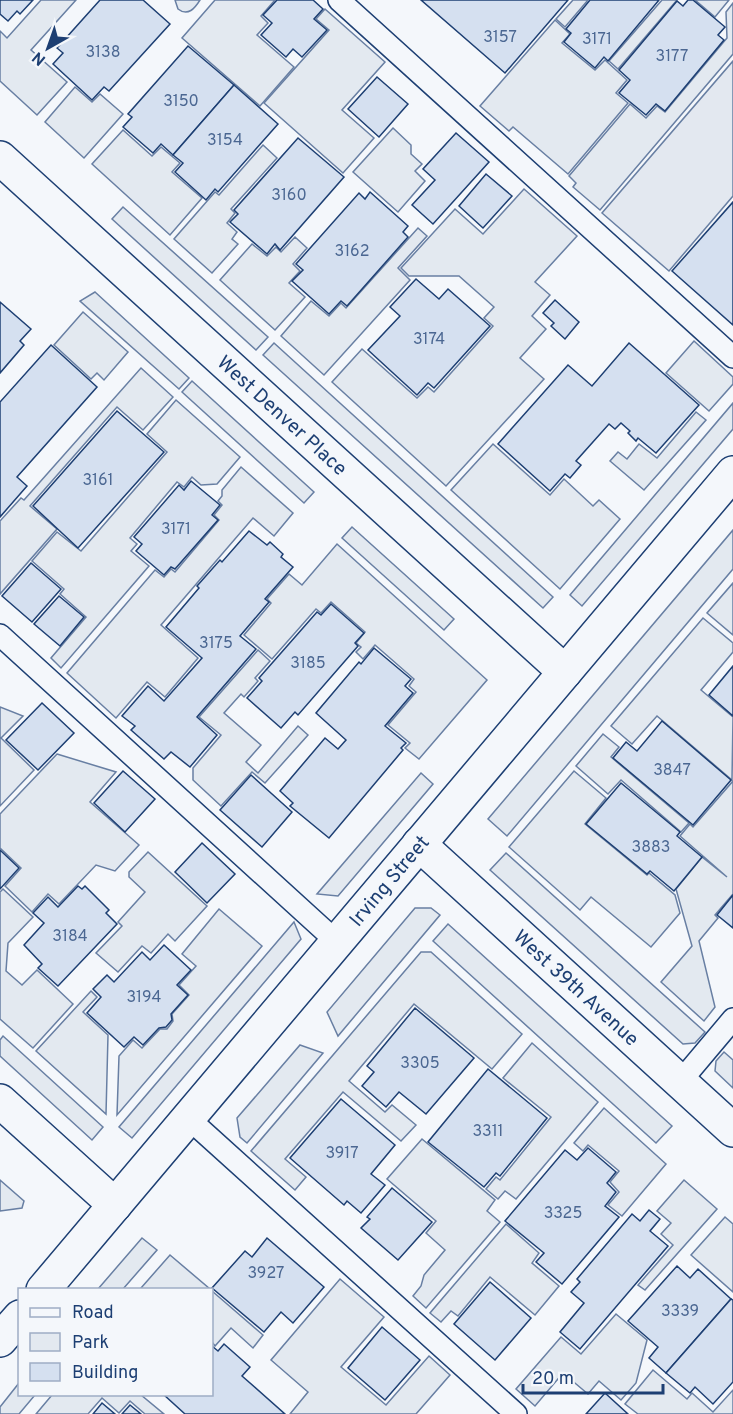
<svg xmlns="http://www.w3.org/2000/svg" width="733" height="1414" viewBox="0 0 733 1414" font-family="Overpass,sans-serif">
<style>
.green{fill:#e3e9f0;stroke:#687fa3;stroke-width:1.5}
.parking{fill:#e3e8f0;stroke:#687fa3;stroke-width:1.5}
.building{fill:#d5e0f0;stroke:#1d3f73;stroke-width:1.5}
.lines{fill:none;stroke-linecap:round;stroke-linejoin:round}
.lane-casing{stroke:#1d3f73;stroke-width:24}
.street-casing{stroke:#1d3f73;stroke-width:36}
.lane{stroke:#f4f7fb;stroke-width:21}
.street{stroke:#f4f7fb;stroke-width:33}
.labels{text-anchor:middle;stroke-width:4.5;stroke-linejoin:round;paint-order:stroke}
.number-label{font-size:16px;fill:#4b6792}
.street-label{font-size:20px;fill:#1d3f73;stroke:#f4f7fb}
</style>
<rect width="100%" height="100%" fill="#f4f7fb"/>
<g class="green">
<polygon points="41,0 76,0 31,50 67,82 37,115 0,81 0,31 7,38"/>
<path d="M175,0H200C195,8 188,17 178,9Z"/>
<polygon points="215,0 275,0 261,16 268,23 257,35 294,67 260,106 182,38"/>
<polygon points="573,0 588,0 565,27 556,19"/>
<polygon points="662,0 677,0 618,69 609,61"/>
<polygon points="695,0 729,0 715,17"/>
<polygon points="733,3 733,54 600,210 573,187 576,183 569,176 630,104 646,118 657,106 665,112 727,38 726,12"/>
<polygon points="325,9 385,62 342,110 374,138 343,173 264,103 329,30 316,19"/>
<polygon points="555,20 570,34 562,43 595,70 605,60 627,80 616,93 628,103 568,174 513,127 509,131 480,106"/>
<polygon points="75,87 92,102 100,94 123,114 84,158 45,122"/>
<polygon points="393,128 411,145 411,154 422,164 415,171 425,181 398,212 353,172"/>
<polygon points="123,130 152,156 161,147 180,163 172,172 202,198 170,235 92,164"/>
<polygon points="263,145 277,158 231,209 235,213 227,223 237,232 232,239 238,244 212,273 174,239 215,192 219,195"/>
<polygon points="524,189 577,236 535,282 550,295 532,316 546,329 520,358 544,379 446,486 332,382 362,349 417,398 428,387 434,392 493,326 484,318 494,307 459,276 409,276 401,268 455,209 483,234"/>
<polygon points="123,207 268,337 256,350 112,219"/>
<polygon points="418,228 427,236 398,268 410,280 324,375 281,336 311,301 329,316 341,303 346,308"/>
<polygon points="295,237 307,248 293,264 300,271 289,283 305,297 275,330 220,280 252,244 267,256 276,247 281,252"/>
<polygon points="95,292 189,378 179,389 80,301"/>
<polygon points="83,312 128,352 104,380 97,373 91,379 54,345"/>
<polygon points="694,341 733,377 733,384 709,411 666,373"/>
<polygon points="274,343 553,597 543,608 263,355"/>
<polygon points="141,368 173,397 143,430 117,407 30,506 57,529 0,594 0,521 21,498 24,500"/>
<polygon points="192,381 314,492 304,503 182,392"/>
<polygon points="176,400 240,457 217,484 201,485 192,477 184,487 177,482 130,538 137,544 131,551 149,566 61,668 51,658 86,617 60,594 64,589 32,561 57,532 81,551 167,452 147,434"/>
<polygon points="733,403 733,429 582,606 570,595"/>
<polygon points="696,412 706,420 644,490 610,461 618,452 627,459 639,444 657,458"/>
<polygon points="493,444 550,495 564,479 593,506 599,500 620,519 560,589 451,490"/>
<polygon points="241,467 293,513 274,536 253,518 161,625 198,658 165,697 147,682 116,718 67,673 155,570 164,577 171,569 175,572 219,520 214,515 222,505 218,501 222,496 222,490"/>
<polygon points="352,527 454,619 444,630 342,538"/>
<polygon points="733,530 733,569 507,836 488,819"/>
<polygon points="337,544 487,680 419,759 405,748 410,743 388,725 416,692 409,686 414,679 375,645 363,659 356,652 361,647 356,643 365,632 331,602 321,613 316,609 272,659 244,635 271,603 267,599 289,574 302,585"/>
<polygon points="733,583 733,635 707,613"/>
<polygon points="703,618 733,643 733,652 701,690 733,717 732,780 657,716 632,744 611,726"/>
<polygon points="258,650 270,661 255,678 258,681 244,697 241,694 224,713 261,745 246,762 258,773 298,726 308,735 265,783 252,772 221,806 193,780 193,768 221,735 199,717"/>
<polygon points="0,707 23,716 1,738 34,770 0,806"/>
<polygon points="603,734 619,747 611,757 689,823 681,832 621,780 608,794 576,766"/>
<polygon points="57,754 116,772 90,802 139,845 115,871 96,865 59,904 48,894 32,912 5,886 21,868 0,848 0,814"/>
<polygon points="574,771 606,798 585,824 647,875 649,873 675,895 680,913 651,947 591,897 580,910 509,847"/>
<polygon points="421,773 433,784 338,896 317,894"/>
<polygon points="733,781 733,894 715,915 718,918 699,941 715,1007 704,1021 661,982 692,946 676,889 702,857 727,877 680,836 690,824 693,827"/>
<polygon points="148,852 207,906 175,941 168,934 151,953 142,946 118,972 96,953 122,926 118,922 145,892 129,877 129,872"/>
<polygon points="506,853 705,1032 695,1043 683,1044 490,870"/>
<polygon points="3,889 33,917 8,943 6,971 22,985 37,970 73,1004 33,1048 0,1019 0,892"/>
<polygon points="415,908 431,908 440,915 338,1036 327,1012"/>
<polygon points="219,909 262,946 117,1115 119,1056 133,1040 142,1048 160,1029 167,1029 173,1021 172,1014 189,995 179,985 196,966 182,954"/>
<polygon points="294,922 301,939 132,1138 119,1127"/>
<polygon points="448,924 672,1126 656,1143 433,941"/>
<polygon points="421,952 431,952 522,1034 492,1069 414,1004 349,1081 385,1112 392,1105 416,1125 401,1141 343,1092 285,1159 306,1177 295,1190 251,1151"/>
<polygon points="91,991 97,997 83,1012 108,1035 106,1114 36,1051"/>
<polygon points="3,1036 103,1127 92,1140 0,1056 0,1040"/>
<polygon points="532,1043 598,1102 516,1199 505,1191 498,1199 486,1189 496,1177 500,1180 551,1117 503,1078"/>
<polygon points="300,1045 323,1053 247,1143 240,1137 237,1118"/>
<polygon points="724,1052 733,1060 733,1088 715,1071 716,1061"/>
<polygon points="604,1108 666,1164 622,1216 608,1205 619,1192 610,1182 619,1171 588,1145 583,1151 574,1143"/>
<polygon points="422,1139 495,1200 487,1211 500,1222 426,1308 413,1296 421,1286 424,1275 445,1250 426,1233 436,1221 387,1179"/>
<polygon points="0,1180 24,1201 22,1208 0,1211"/>
<polygon points="684,1180 717,1209 645,1290 638,1285 673,1245 661,1234 671,1223 657,1211"/>
<polygon points="725,1217 733,1224 733,1292 691,1255"/>
<polygon points="506,1224 539,1253 532,1263 559,1286 535,1315 490,1277 458,1316 451,1311 441,1322 430,1313"/>
<polygon points="142,1238 157,1250 123,1289 98,1289"/>
<polygon points="170,1255 210,1289 143,1289 141,1288"/>
<polygon points="340,1279 384,1317 341,1367 386,1405 429,1356 450,1375 416,1414 290,1414 308,1392 271,1360"/>
<polygon points="212,1291 263,1335 253,1348 231,1328 215,1346 212,1342"/>
<polygon points="616,1314 647,1340 636,1383 621,1400 599,1381 588,1394 563,1373 535,1406 516,1389 561,1337 581,1354"/>
<polygon points="653,1370 687,1399 692,1393 713,1412 733,1390 733,1414 638,1414 625,1404"/>
<polygon points="19,1383 20,1394 35,1395 19,1414 0,1414 0,1407"/>
<polygon points="52,1395 141,1395 164,1414 145,1414 130,1401 119,1413 102,1398 88,1414 36,1414"/>
</g>
<polygon class="parking" points="733,61 733,196 669,271 602,213"/>
<g class="building">
<polygon points="0,0 33,0 20,14 17,11 8,21 0,14"/>
<polygon points="100,0 143,0 170,24 109,91 104,87 92,100 53,64 63,53 57,48"/>
<polygon points="277,0 313,0 323,9 314,19 327,30 302,57 293,49 286,57 261,35 272,23 263,15"/>
<polygon points="421,0 568,0 505,73"/>
<polygon points="590,0 659,0 608,61 604,57 595,68 564,42 571,33 566,29"/>
<polygon points="688,0 693,0 725,27 718,35 724,40 665,111 656,104 646,115 619,93 630,80 619,70 677,1 683,6"/>
<polygon points="188,46 234,85 173,155 161,144 153,153 123,127 132,117 128,114"/>
<polygon points="377,77 408,104 379,137 348,109"/>
<polygon points="234,85 278,124 218,192 215,189 206,200 175,172 183,163 173,155"/>
<polygon points="456,133 489,162 433,224 412,205 435,180 423,169"/>
<polygon points="298,138 344,177 280,250 275,244 267,254 230,222 238,214 234,210"/>
<polygon points="486,174 512,196 483,228 459,206"/>
<polygon points="370,192 408,226 403,232 408,237 347,306 341,301 329,314 292,281 303,270 296,264 359,193 365,199"/>
<polygon points="733,202 733,325 672,271"/>
<polygon points="416,279 439,299 448,289 490,326 434,388 428,383 417,395 368,350 400,316 390,307"/>
<polygon points="555,300 579,322 565,339 551,326 554,323 543,313"/>
<polygon points="0,302 31,329 20,341 24,345 0,373"/>
<polygon points="629,343 699,405 656,453 638,438 636,441 628,433 630,431 621,423 615,429 609,424 576,461 581,465 570,478 565,474 550,491 498,444 568,365 592,386"/>
<polygon points="51,345 97,387 17,477 27,486 0,517 0,402"/>
<polygon points="117,411 164,452 78,548 33,506"/>
<polygon points="191,481 220,505 212,515 218,520 175,569 171,567 164,575 136,551 142,544 134,537 179,485 184,490"/>
<polygon points="249,531 267,545 270,542 283,554 281,557 293,567 265,599 269,602 240,636 256,649 197,717 217,735 190,767 171,752 164,759 131,730 135,726 122,716 148,686 164,701 202,658 166,627 199,588 197,586 220,560 222,562"/>
<polygon points="31,563 61,589 32,622 2,596"/>
<polygon points="59,596 84,617 60,646 34,624"/>
<polygon points="331,604 364,633 355,643 358,646 298,715 295,712 281,728 247,698 262,681 259,678 317,612 321,615"/>
<polygon points="374,648 411,679 405,686 413,693 385,726 406,743 401,748 403,750 329,838 290,806 293,803 280,791 325,738 338,749 346,740 316,713 359,662 361,664"/>
<polygon points="733,666 733,716 709,695"/>
<polygon points="42,703 74,733 38,770 6,740"/>
<polygon points="662,721 731,780 693,825 613,758 626,742 637,751"/>
<polygon points="123,771 155,799 125,832 94,803"/>
<polygon points="251,775 292,812 262,847 220,810"/>
<polygon points="621,783 680,832 677,836 702,857 674,891 650,871 647,874 586,824"/>
<polygon points="202,843 235,874 207,903 175,872"/>
<polygon points="0,850 19,868 0,889"/>
<polygon points="78,886 82,889 85,886 109,910 106,913 117,924 58,986 38,968 42,964 24,945 44,923 33,913 48,897 58,907"/>
<polygon points="733,895 733,928 717,915"/>
<polygon points="164,945 191,970 177,985 188,995 171,1014 172,1020 166,1027 159,1028 143,1045 134,1037 124,1047 87,1013 101,997 93,989 107,975 114,982 142,952 150,960"/>
<polygon points="415,1008 474,1058 426,1114 399,1092 386,1107 362,1086 374,1072 367,1066"/>
<polygon points="488,1069 547,1118 500,1176 496,1173 484,1187 428,1142"/>
<polygon points="341,1099 395,1145 371,1174 385,1185 361,1213 347,1201 344,1205 290,1158"/>
<polygon points="588,1148 616,1172 607,1183 616,1192 605,1206 619,1217 562,1284 536,1262 544,1253 505,1221 565,1150 577,1160"/>
<polygon points="392,1188 432,1222 398,1260 361,1228 370,1219 367,1217"/>
<polygon points="649,1210 660,1219 650,1231 668,1246 580,1349 560,1332 584,1303 571,1292 580,1282 577,1279 632,1214 640,1221"/>
<polygon points="267,1238 324,1287 293,1323 281,1312 264,1332 212,1288 245,1251 252,1257"/>
<polygon points="677,1266 690,1278 698,1269 731,1299 666,1373 649,1358 658,1347 628,1321"/>
<polygon points="490,1282 531,1318 495,1360 454,1324"/>
<polygon points="731,1299 733,1300 733,1382 713,1404 695,1387 690,1393 666,1373"/>
<polygon points="382,1327 420,1360 385,1400 348,1368"/>
<polygon points="224,1344 250,1367 242,1376 285,1414 185,1414 163,1394 212,1394 212,1346 218,1351"/>
<polygon points="605,1393 628,1414 586,1414"/>
<polygon points="102,1403 115,1414 93,1414"/>
<polygon points="130,1405 141,1414 122,1414"/>
</g>
<g class="lines">
<defs>
<g id="lane">
<polyline points="339,0 733,357"/>
<polyline points="0,635 337,942"/>
<polyline points="680,1082 733,1019"/>
<polyline points="188,1118 516,1414"/>
</g>
<g id="street">
<path id="s1" d="M0,158L565,672"/>
<path id="s2" d="M419,844L733,1130"/>
<polyline points="0,1101 115,1205"/>
<path id="s3" d="M43,1290L733,473"/>
<polyline points="0,1340 20,1317"/>
</g>
</defs>
<use href="#lane" class="lane-casing"/>
<use href="#street" class="street-casing"/>
<use href="#lane" class="lane"/>
<use href="#street" class="street"/>
</g>
<g class="labels">
<g class="number-label">
<text x="500" y="42">3157</text>
<text x="597" y="44">3171</text>
<text x="103" y="57">3138</text>
<text x="672" y="61">3177</text>
<text x="181" y="106">3150</text>
<text x="225" y="145">3154</text>
<text x="289" y="200">3160</text>
<text x="352" y="256">3162</text>
<text x="429" y="344">3174</text>
<text x="98" y="485">3161</text>
<text x="176" y="534">3171</text>
<text x="216" y="648">3175</text>
<text x="308" y="668">3185</text>
<text x="672" y="775">3847</text>
<text x="651" y="852">3883</text>
<text x="70" y="941">3184</text>
<text x="144" y="1002">3194</text>
<text x="420" y="1068">3305</text>
<text x="488" y="1136">3311</text>
<text x="342" y="1158">3917</text>
<text x="563" y="1218">3325</text>
<text x="266" y="1278">3927</text>
<text x="680" y="1316">3339</text>
</g>
<g class="street-label">
<text dy="7" stroke="none"><textPath href="#s1" startOffset="382">West Denver Place</textPath></text>
<text dy="7" stroke="none"><textPath href="#s3" startOffset="536">Irving Street</textPath></text>
<text dy="7" stroke="none"><textPath href="#s2" startOffset="213">West 39th Avenue</textPath></text>
</g>
</g>
<rect x="18" y="1288" width="195" height="108" fill="#f4f7fb" stroke="#9eadc5" stroke-width="1.5"/>
<rect x="30" y="1308" width="30" height="9" fill="#f4f7fb" stroke="#9eadc5" stroke-width="1.5"/>
<text x="72" y="1318" font-size="18" fill="#1d3f73">Road</text>
<rect x="30" y="1333" width="30" height="18" fill="#e3e9f0" stroke="#9eadc5" stroke-width="1.5"/>
<text x="72" y="1348" font-size="18" fill="#1d3f73">Park</text>
<rect x="30" y="1363" width="30" height="18" fill="#d5e0f0" stroke="#9eadc5" stroke-width="1.5"/>
<text x="72" y="1378" font-size="18" fill="#1d3f73">Building</text>
<g transform="translate(48 48) rotate(220)" stroke="#f4f7fb" stroke-width="4.5" paint-order="stroke">
<path d="M0-4.5L10 22L0 15L-10 22Z" fill="#1d3f73"/>
<text y="-9" font-size="16" font-weight="bold" text-anchor="middle" fill="#1d3f73">N</text>
</g>
<path d="M523 1384v9h140v-9" fill="none" stroke="#1d3f73" stroke-width="3"/>
<text x="532" y="1384" font-size="18" fill="#1d3f73" stroke="#f4f7fb" stroke-width="4.5" paint-order="stroke">20 m</text>
</svg>
